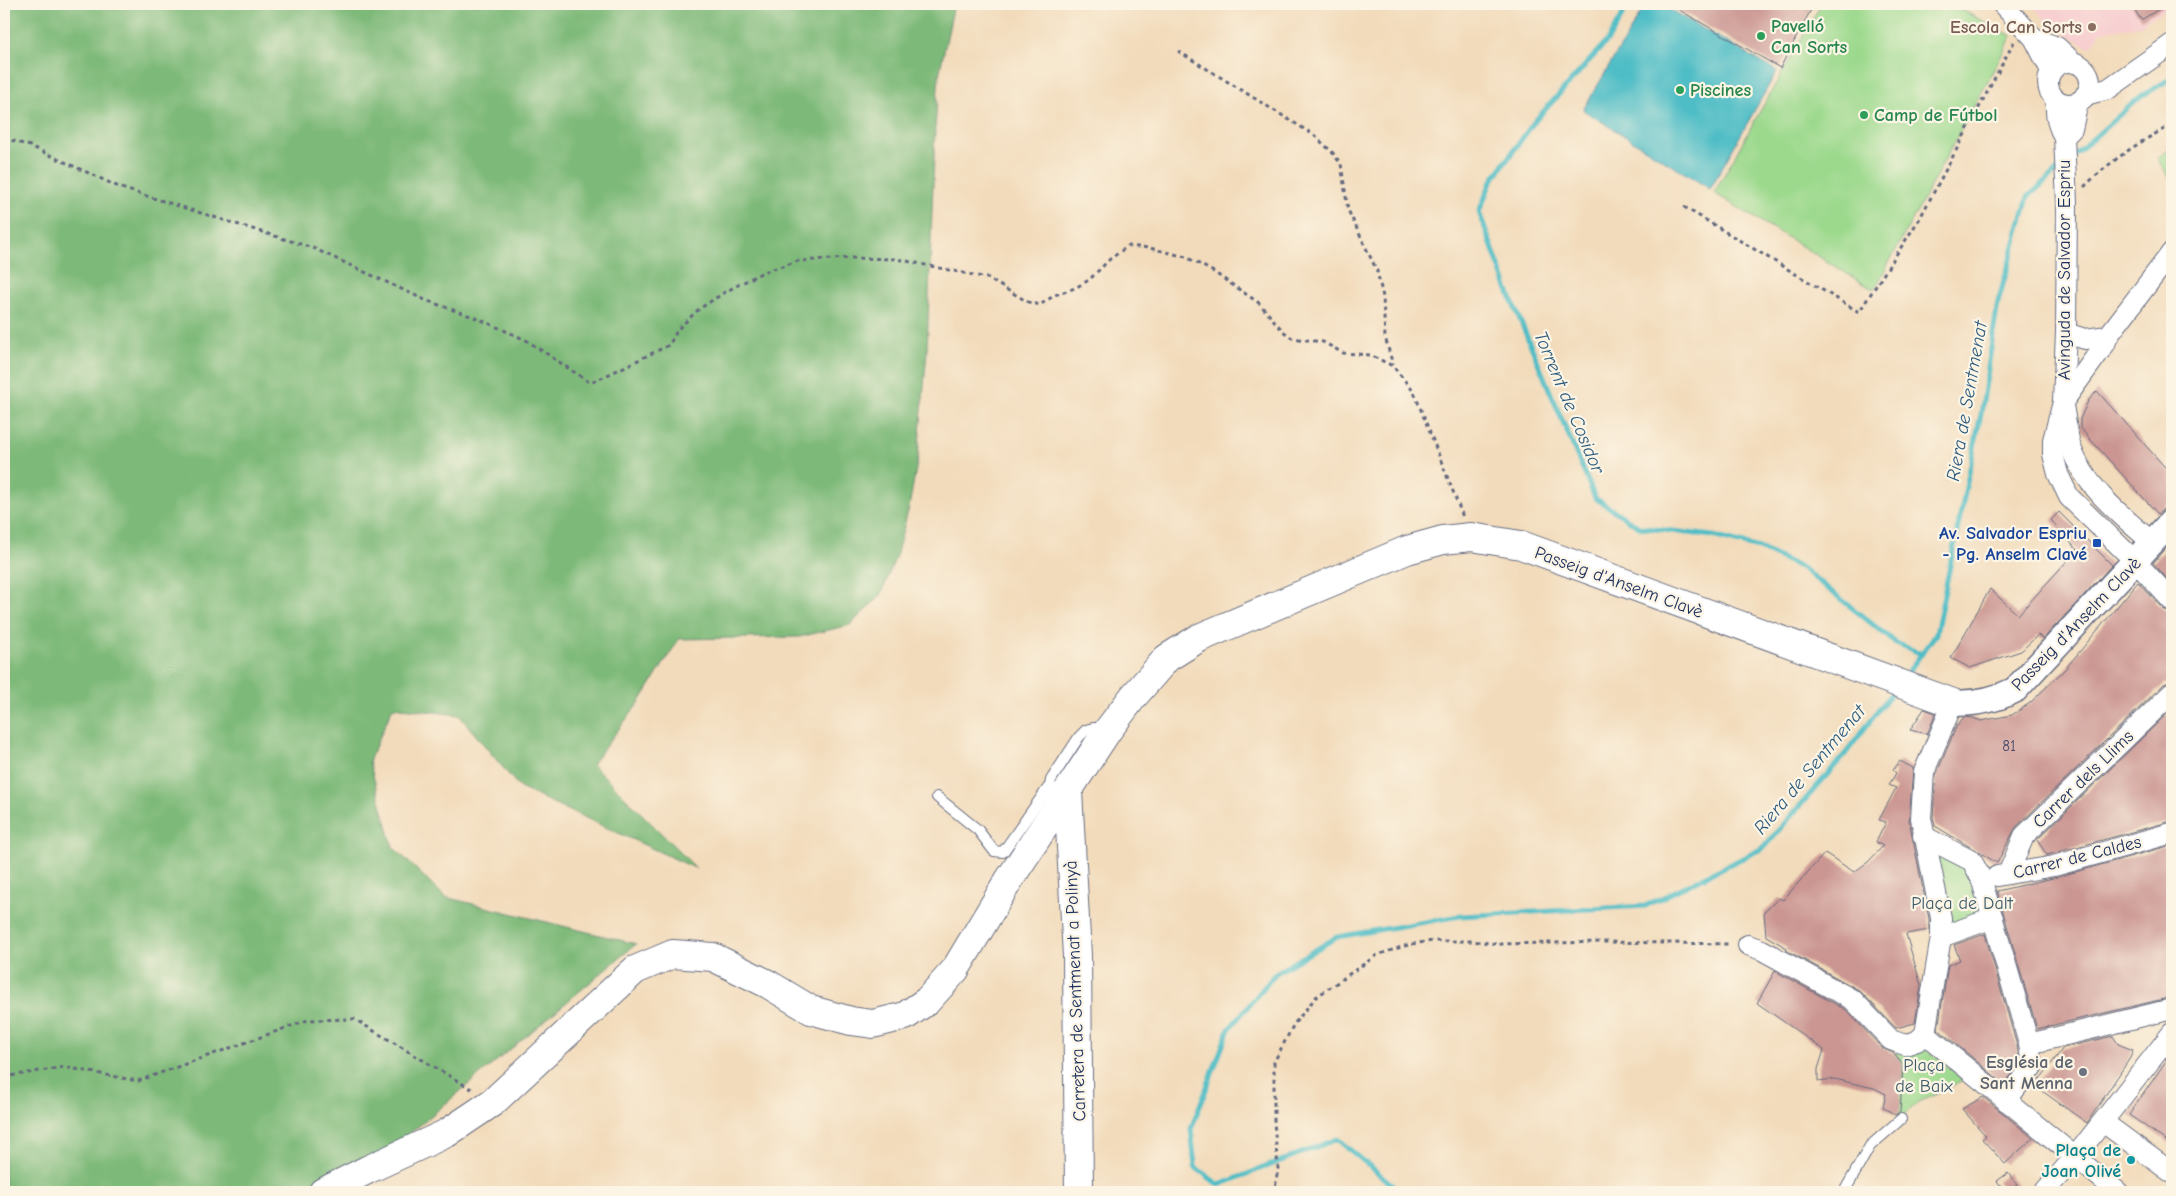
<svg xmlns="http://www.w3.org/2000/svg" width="2176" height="1196" viewBox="0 0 2176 1196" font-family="'Comic Neue',sans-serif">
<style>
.built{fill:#f7cfd0}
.green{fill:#9cd98d;stroke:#5c8476}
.forest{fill:#7db978;stroke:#4c746b}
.water{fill:#4fbdc6;stroke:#357692}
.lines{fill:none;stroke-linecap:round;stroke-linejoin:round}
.stream{stroke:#4fbdc6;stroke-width:5}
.building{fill:#cb9692}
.service-casing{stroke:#666b7f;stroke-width:12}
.minor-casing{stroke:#666b7f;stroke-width:22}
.tertiary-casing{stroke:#666b7f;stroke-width:28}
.secondary-casing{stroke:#666b7f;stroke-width:30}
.path{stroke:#666b7f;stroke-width:3;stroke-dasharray:4 4;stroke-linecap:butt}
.service{stroke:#fff;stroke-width:10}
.minor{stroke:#fff;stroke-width:20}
.tertiary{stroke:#fff;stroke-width:25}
.secondary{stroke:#fff;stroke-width:28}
.education-dot{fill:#8d6e63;stroke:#fcf5e5;stroke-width:2}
.leisure-dot{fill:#2e9e5b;stroke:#fcf5e5;stroke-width:2}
.transit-dot{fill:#1a4fb4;stroke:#fcf5e5;stroke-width:2}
.worship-dot{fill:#6b7280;stroke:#fcf5e5;stroke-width:2}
.culture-dot{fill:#0f9aa8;stroke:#fcf5e5;stroke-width:2}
.labels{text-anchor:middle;stroke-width:4.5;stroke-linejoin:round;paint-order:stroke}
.number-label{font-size:15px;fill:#47496b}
.leisure-label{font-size:18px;font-weight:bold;fill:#27864d;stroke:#fcf5e5;text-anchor:start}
.education-label{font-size:18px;font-weight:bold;fill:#785e54;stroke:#fcf5e5;text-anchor:end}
.street-label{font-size:18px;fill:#1b2f5e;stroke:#fcf5e5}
.transit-label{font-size:18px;font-weight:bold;fill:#164399;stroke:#fcf5e5;text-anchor:end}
.park-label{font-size:18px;fill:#3b5a6a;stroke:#fcf5e5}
.worship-label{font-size:18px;font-weight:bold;fill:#5b616d;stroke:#fcf5e5;text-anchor:end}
.culture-label{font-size:18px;font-weight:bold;fill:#0d838f;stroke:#fcf5e5;text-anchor:end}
.water-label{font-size:19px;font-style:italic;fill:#2b5a7d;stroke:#fcf5e5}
</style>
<rect width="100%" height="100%" fill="#fcf5e5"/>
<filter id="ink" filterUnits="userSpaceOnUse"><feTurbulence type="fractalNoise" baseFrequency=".02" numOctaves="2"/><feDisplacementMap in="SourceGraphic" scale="10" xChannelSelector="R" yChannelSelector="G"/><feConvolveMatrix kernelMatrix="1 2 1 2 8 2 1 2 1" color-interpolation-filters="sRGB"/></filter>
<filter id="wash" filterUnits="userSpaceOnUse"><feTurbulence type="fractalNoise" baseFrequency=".0096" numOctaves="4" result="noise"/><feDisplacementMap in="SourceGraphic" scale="20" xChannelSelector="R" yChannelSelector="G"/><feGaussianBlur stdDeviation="1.12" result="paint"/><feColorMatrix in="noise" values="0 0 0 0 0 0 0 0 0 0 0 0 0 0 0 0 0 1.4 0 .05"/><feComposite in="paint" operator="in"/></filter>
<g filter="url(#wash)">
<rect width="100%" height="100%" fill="#f2dbbb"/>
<polygon class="built" points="2031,4 2172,4 2139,26 2100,32 2091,48 2053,28"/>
<g class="green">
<polygon points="1821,4 1950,4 2012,36 1874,290 1714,193"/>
<polygon points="2172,148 2172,177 2170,179 2157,158"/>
<polygon points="1932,846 1968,865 1987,916 1947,930"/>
<polygon points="1923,1046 1964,1080 1918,1102 1901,1119 1899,1117 1903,1065 1895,1053"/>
</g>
<polygon class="forest" points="4,4 954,4 939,75 935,128 927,351 918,457 909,507 897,553 881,595 850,625 799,637 679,639 641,700 592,764 697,869 520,788 459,715 393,707 369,761 393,847 445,897 636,944 389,1151 291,1192 4,1192"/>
<polygon class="water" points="1646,4 1660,4 1777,71 1710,189 1583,110"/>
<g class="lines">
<g class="stream">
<polyline points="1629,4 1608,40 1534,122 1491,182 1479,212 1512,301 1595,498 1639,527 1713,536 1759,548 1802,568 1896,643 1922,654"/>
<polyline points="2071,158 2141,96 2172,78"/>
<polyline points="1905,676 1936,634 1981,414 1998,302 2028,197 2059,169"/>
<polyline points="1401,1192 1337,1139 1219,1185 1195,1167 1191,1129 1229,1029 1276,973 1337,937 1460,916 1645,906 1763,848 1846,753 1893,691"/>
</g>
</g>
<g id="blocks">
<g class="building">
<polygon points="1669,4 1814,4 1780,68"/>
<polygon points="2131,4 2167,4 2141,20"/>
<polygon points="2097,391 2172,475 2172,500 2158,514 2080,428 2080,419 2088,401"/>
<polygon points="2059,512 2112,565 2043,639 2038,635 2021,651 1970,668 1951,658 1990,589 2018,615 2077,550 2051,520"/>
<polygon points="2172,542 2172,584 2153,563"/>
<polygon points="2138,582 2163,609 2172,613 2172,681 2164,684 2016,827 1997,863 1935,826 1933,817 1936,775 1957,725 1964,717 1973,718 1981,721 2012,715 2030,703 2065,669"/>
<polygon points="1924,709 1936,713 1927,734 1910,730"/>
<polygon points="2172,709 2172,821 2047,855 2037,840"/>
<polygon points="1900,761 1913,768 1909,820 1929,919 1929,930 1906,934 1921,985 1915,1023 1896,1028 1859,990 1786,950 1787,948 1766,936 1764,912 1779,898 1783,900 1825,853 1854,872 1868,862 1883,846 1876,842 1886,822 1879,820 1896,788 1889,785 1896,773 1893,770"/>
<polygon points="2172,845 2172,997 2037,1029 1997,891 2057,877"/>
<polygon points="1985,934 2017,1046 2020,1064 2004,1084 1938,1029 1948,965 1960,960 1954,945"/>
<polygon points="1775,971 1846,1010 1882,1048 1893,1053 1903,1065 1900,1112 1895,1115 1883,1107 1886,1094 1874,1088 1834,1079 1818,1081 1818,1069 1824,1050 1757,1003"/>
<polygon points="2113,1036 2118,1044 2133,1050 2130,1058 2087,1123 2035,1086 2063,1048"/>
<polygon points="2172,1052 2172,1145 2129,1115"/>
<polygon points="1983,1097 2033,1138 2005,1164 1982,1139 1986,1136 1962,1109"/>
<polygon points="2008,1173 2017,1185 2006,1192 1997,1181"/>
</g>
</g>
</g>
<g filter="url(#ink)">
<use href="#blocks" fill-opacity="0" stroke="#666b7f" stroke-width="1"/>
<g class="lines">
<defs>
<g id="service">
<polyline points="1049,793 1051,780 1079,737 1086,730 1093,728 1107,730"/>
<polyline points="937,797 978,830 994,851 1003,852 1048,788"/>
<polyline points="1844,1192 1870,1146 1901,1119"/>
</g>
<g id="minor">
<polyline points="2002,4 2034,38 2051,71"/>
<polyline points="2034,38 2057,47 2074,63"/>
<circle cx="2069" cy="83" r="21"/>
<polyline points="2085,95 2108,89 2172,44"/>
<path d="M2056,100C2055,113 2057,126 2064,137L2067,203L2066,333L2063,402L2053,440V454L2058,474L2069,497L2136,562L2172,601"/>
<polyline points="2064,137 2072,129 2078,102"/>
<polyline points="2066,333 2085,339 2108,336"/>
<polyline points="2063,402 2105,344 2108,336 2172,252"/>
<path d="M2063,406C2066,420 2067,435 2071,448C2085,487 2123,517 2153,543"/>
<polyline points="1923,836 1972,861 1981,878 2029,1044 2032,1067 2006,1101"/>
<polyline points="2008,874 2024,836 2172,693"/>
<polyline points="1997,876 2054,866 2172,833"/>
<polyline points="1941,937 1993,918"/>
<polyline points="1748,945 1762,950 1853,1000 1891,1040 1905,1045 1917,1041 1925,1034"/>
<polyline points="1925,1034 1941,937 1941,918 1921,818 1924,772 1953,703"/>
<polyline points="1925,1034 2118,1192"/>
<polyline points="2029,1044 2172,1009"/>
<polyline points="2103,1122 2172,1173"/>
<polyline points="2044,1192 2075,1157 2172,1033"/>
</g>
<path id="tertiary" d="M1953,703C1976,704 1995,700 2015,690L2172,521"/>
<g id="secondary">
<polyline points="1068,791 1077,956 1079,1192"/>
<polyline points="323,1192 367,1170 447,1133 493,1102 635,970 673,954 713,957 768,984 811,1010 851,1021 873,1024 905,1016 927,1001 955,970 1009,880 1108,730 1133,697 1167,658 1199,638 1407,550 1443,540 1471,537 1521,545 1953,703"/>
</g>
</defs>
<use href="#service" class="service-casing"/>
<use href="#minor" class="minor-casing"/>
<use href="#tertiary" class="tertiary-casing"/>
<use href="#secondary" class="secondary-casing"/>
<g class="path">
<polyline points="1178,51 1314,135 1332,152 1341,164 1348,210 1377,271 1383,297 1385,337 1393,365"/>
<polyline points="4,138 30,146 121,188 313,248 425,300 479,319 526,340 589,382 599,379 669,345 678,329 699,309 725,292 761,273 798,261 850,258 897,259 987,278 1028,302 1040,305 1055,295 1075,288 1089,280 1110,259 1128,246 1150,248 1186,257 1212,271 1259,303 1283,331 1292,338 1323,342 1343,353 1370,355 1393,366 1414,392 1463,517"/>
<path d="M2084,187C2110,161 2140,141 2172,125"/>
<polyline points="1684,207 1859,312 1920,218 2014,42"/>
<polyline points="4,1077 64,1067 138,1081 308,1020 354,1019 473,1090"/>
<polyline points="1272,1192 1275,1189 1278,1168 1274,1122 1274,1062 1294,1024 1316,997 1377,955 1411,944 1434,941 1472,941 1498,944 1606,942 1730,944"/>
</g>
<use href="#service" class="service"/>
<use href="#minor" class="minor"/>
<use href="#tertiary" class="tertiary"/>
<use href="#secondary" class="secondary"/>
</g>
</g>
<circle class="education-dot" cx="2092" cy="27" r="5"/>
<g class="leisure-dot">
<circle cx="1761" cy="36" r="5"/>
<circle cx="1680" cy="90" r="5"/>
<circle cx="1864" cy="115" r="5"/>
</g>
<rect class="transit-dot" x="2092" y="538" width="10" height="10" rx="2.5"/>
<circle class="worship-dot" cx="2083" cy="1072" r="5"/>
<circle class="culture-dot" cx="2131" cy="1160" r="5"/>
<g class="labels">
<g class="number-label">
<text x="2009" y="751">81</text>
</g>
<g class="leisure-label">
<text x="1771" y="32">Pavelló<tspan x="1771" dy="21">Can Sorts</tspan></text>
<text x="1690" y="96">Piscines</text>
<text x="1874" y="121">Camp de Fútbol</text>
</g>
<g class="education-label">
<text x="2082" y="33">Escola Can Sorts</text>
</g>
<g class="street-label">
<text transform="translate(2064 270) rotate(-90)" y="6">Avinguda de Salvador Espriu</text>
<text transform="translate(1619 582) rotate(20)" y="6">Passeig d'Anselm Clavè</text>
<text transform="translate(2076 624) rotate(-46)" y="6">Passeig d'Anselm Clavè</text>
<text transform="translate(2083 779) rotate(-44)" y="6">Carrer dels Llims</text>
<text transform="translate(2077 857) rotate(-14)" y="6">Carrer de Caldes</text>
<text transform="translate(1075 991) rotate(-92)" y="6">Carretera de Sentmenat a Polinyà</text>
</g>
<g class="transit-label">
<text x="2087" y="539">Av. Salvador Espriu<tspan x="2087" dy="21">- Pg. Anselm Clavé</tspan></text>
</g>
<g class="park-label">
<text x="1962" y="909">Plaça de Dalt</text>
<text x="1924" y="1071">Plaça<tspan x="1924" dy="21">de Baix</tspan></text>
</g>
<g class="worship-label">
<text x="2073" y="1068">Església de<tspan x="2073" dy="21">Sant Menna</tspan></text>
</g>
<g class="culture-label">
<text x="2121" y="1156">Plaça de<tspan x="2121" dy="21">Joan Olivé</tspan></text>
</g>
<g class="water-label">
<text transform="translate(1966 401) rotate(-80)" y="7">Riera de Sentmenat</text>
<text transform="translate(1570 402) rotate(67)" y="7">Torrent de Cosidor</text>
<text transform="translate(1809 769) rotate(-50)" y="7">Riera de Sentmenat</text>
</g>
</g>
<rect width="2176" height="1196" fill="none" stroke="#fcf5e5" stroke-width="20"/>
</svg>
